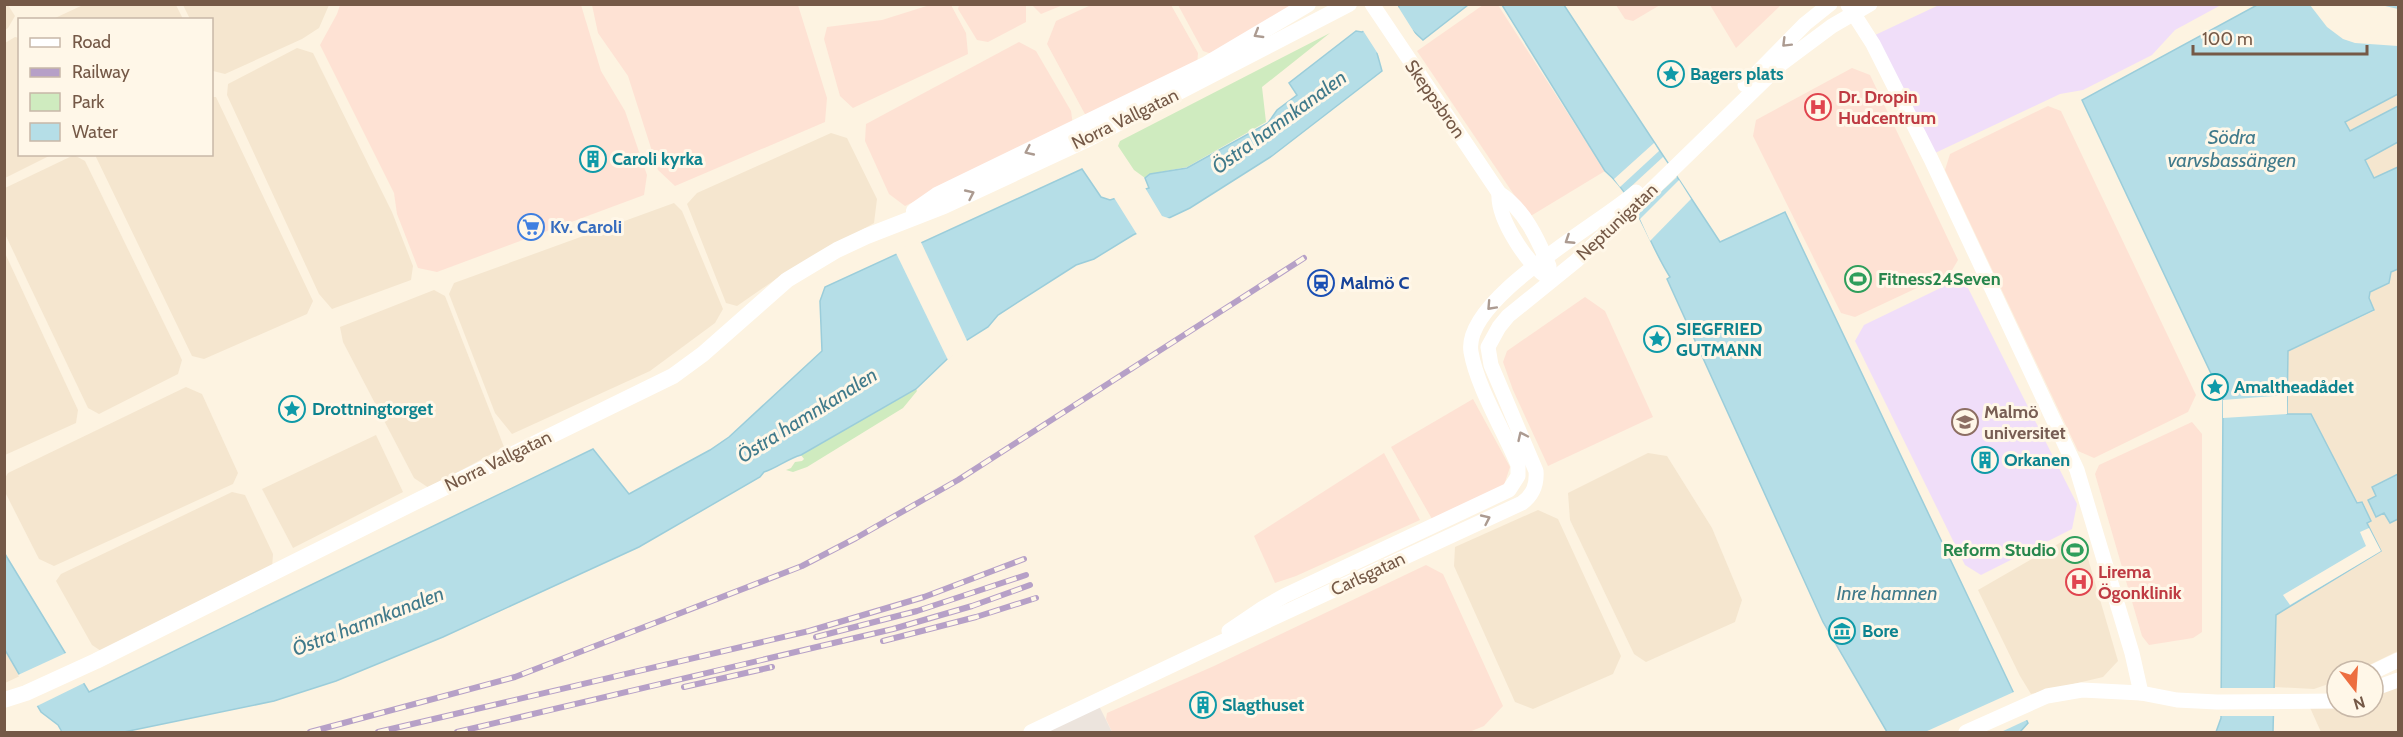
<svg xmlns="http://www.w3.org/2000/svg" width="2403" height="737" viewBox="0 0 2403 737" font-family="Cabin,sans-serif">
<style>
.residential{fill:#f5e6cf}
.commercial{fill:#fee2d4}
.industrial{fill:#ece4dd}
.education{fill:#f0def9}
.green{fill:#cfebbf}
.water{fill:#b5dee7;stroke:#9bcdda;stroke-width:1.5}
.pier{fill:#fdf3e1}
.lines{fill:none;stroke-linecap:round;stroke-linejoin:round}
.tertiary{stroke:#fff;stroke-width:15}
.secondary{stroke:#fff;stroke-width:16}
.rail-casing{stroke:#b6a0c7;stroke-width:6}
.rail{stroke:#fff7e8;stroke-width:4;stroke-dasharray:11;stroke-linecap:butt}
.oneway{stroke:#ac9b91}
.labels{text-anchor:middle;stroke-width:6;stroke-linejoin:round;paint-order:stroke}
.culture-label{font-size:18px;font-weight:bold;fill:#0d838f;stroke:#fff7e8;text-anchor:start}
.health-label{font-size:18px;font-weight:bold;fill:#be3a42;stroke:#fff7e8;text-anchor:start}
.street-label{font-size:18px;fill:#755947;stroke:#fff7e8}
.shop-label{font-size:18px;font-weight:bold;fill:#366cbe;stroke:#fff7e8;text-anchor:start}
.leisure-label{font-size:18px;font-weight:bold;fill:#27864d;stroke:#fff7e8;text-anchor:start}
.transit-label{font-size:18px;font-weight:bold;fill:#164399;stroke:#fff7e8;text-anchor:start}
.education-label{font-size:18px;font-weight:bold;fill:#785e54;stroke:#fff7e8;text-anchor:start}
.water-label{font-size:20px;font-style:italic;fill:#407a8b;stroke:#fff7e8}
</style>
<rect width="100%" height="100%" fill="#fdf3e1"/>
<g class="residential">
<polygon points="5,4 8,5 15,16 8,28 5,30"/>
<polygon points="83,5 176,5 183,19 53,19"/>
<polygon points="183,5 329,5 319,28 302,39 225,74 213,71 212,66 212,20 190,19"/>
<polygon points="15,37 20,38 20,154 51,155 5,178 5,43"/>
<polygon points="297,48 313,53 392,212 413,266 411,280 332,309 319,294 227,95 228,84"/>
<polygon points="2398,94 2398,106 2350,131 2345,122"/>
<polygon points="212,97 216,97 313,301 307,314 204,359 192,356 96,157 97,154 212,154"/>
<polygon points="831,133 847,138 877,199 874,223 776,279 737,306 726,303 687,204 697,193"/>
<polygon points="2398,142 2398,167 2374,179 2364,159"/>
<polygon points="74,155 85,161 182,360 178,374 99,414 88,408 5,234 5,188"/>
<polygon points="674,203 682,211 723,309 715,323 650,371 512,434 495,413 449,294 454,283"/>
<polygon points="4,251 78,410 76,423 5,455"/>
<polygon points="2398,269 2398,651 2357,671 2337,671 2337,681 2314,689 2274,687 2276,615 2381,551 2367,523 2371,521 2363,502 2357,503 2338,466 2287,414 2288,351 2374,311 2369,298 2370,292 2388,277 2391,272"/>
<polygon points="434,290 445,296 504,447 429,488 414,478 343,342 340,327"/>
<polygon points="186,387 202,394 238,473 233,484 54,566 39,559 5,492 5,478 8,473"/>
<polygon points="376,435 403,492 293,548 262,489"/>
<polygon points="1648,453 1667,456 1712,528 1742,600 1735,622 1646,662 1634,654 1570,520 1568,493"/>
<polygon points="232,492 245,495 273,554 272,568 101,651 92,645 56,581 61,574"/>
<polygon points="1538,510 1558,519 1621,656 1613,674 1533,709 1515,702 1454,566 1455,547"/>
<polygon points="2070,537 2084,545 2118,661 2103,677 2031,694 2020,676 1978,590"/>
<polygon points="4,650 20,676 5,683 4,683"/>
<polygon points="2398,680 2398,732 2321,732 2307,701 2337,707 2373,707 2373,689"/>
</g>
<g class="commercial">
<polygon points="933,4 951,5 966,33 968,54 853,108 840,96 824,39 827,27 882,20"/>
<polygon points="340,5 581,5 601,71 625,111 647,175 644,195 437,272 418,268 397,214 394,193 320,45 337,14"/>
<polygon points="592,5 798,5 827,98 825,122 675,186 658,170 628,76 598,33"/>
<polygon points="959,5 1026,5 1026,22 988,42 977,40 958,9"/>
<polygon points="1032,5 1063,5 1041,14"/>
<polygon points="1091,5 1171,5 1198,53 1197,66 1086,116 1047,44 1056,21"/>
<polygon points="1178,5 1298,5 1215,55 1203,51"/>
<polygon points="1483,5 1498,5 1605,171 1529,217 1417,51"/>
<polygon points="1616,5 1660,5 1633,21 1625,19"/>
<polygon points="1710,5 1781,5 1736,48"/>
<polygon points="1019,42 1036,51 1071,111 1073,125 905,206 889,194 865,141 866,124"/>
<polygon points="1852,68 1870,75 1958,260 1951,272 1855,317 1841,313 1753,136 1756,120"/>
<polygon points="2048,106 2061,111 2196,395 2188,412 2094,458 2078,451 1945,170 1950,154"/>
<polygon points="1585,297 1605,311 1653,417 1548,466 1513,390 1503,362 1507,351"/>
<polygon points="1473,399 1510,467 1503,488 1432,519 1391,447"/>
<polygon points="2192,422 2202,434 2202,632 2193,638 2149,645 2142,636 2095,474 2099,465"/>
<polygon points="1384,453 1420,520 1296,576 1275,583 1254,536"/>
<polygon points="1426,565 1443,574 1503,706 1484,726 1469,732 1112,732 1106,719 1107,713 1214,666"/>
</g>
<polygon class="industrial" points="1099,706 1112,732 1040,732"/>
<g class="education">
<polygon points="1939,5 2221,5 2175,30 2152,55 2083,90 2060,94 1933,154 1873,36"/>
<polygon points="1957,280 1967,286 2077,504 2072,529 1981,575 1965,565 1855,341 1864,325"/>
</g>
<g class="green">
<polygon points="1330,33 1262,87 1266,122 1187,167 1150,174 1145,178 1134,170 1118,146 1120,141"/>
<polygon points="916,389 917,391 903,408 807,467 793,472 786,470 791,468 795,462 802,461 804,459 801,455"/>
</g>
<g class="water">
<path d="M1398,5H1468L1423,40L1413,31L1377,53L1382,71L1272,156L1190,208L1133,235L1094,259L1076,265L998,315L988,327L967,340L916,389L801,455C787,459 777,468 764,472L760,477L639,547L443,637L336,681L274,701L124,732H62L58,725L41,712L5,650V554L89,692L593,449L629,494L710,450L729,437L822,351L820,301L825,287L1082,169L1101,197L1110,200L1149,188L1145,178L1150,174L1187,168L1268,123L1277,110L1297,95L1289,83L1356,31L1362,32L1399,7Z"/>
<path d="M1502,5H1564L1720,242L1785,212L2028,723L2020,732H1887L1823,622L1667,279L1670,277C1648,243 1637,198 1605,171Z"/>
<polygon points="2257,5 2398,5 2398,94 2345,122 2350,131 2398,106 2398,142 2365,160 2374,178 2398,167 2398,269 2391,272 2389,283 2370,292 2369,298 2374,310 2288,351 2287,414 2311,414 2357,503 2362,502 2371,521 2367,523 2381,551 2276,615 2273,732 2216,732 2221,718 2223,399 2082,100"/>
<polygon points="2398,474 2398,519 2390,523 2384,513 2376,517 2368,500 2376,496 2372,487"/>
</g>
<g class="pier">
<polygon points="1397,5 1419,40 1414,34 1380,57 1362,29"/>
<polygon points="2310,5 2381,5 2398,9 2398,46 2355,43 2343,39 2327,27"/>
<polygon points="1654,143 1659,151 1620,187 1614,179"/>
<polygon points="1663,157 1677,177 1637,214 1624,193"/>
<polygon points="1679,180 1691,199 1650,241 1640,219"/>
<polygon points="1144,186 1162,216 1171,219 1138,236 1113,196"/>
<polygon points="920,240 968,343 948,360 895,251"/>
<polygon points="2287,395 2287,414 2223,418 2223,400"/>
<polygon points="2369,528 2381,551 2290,605 2283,595 2366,546 2360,532"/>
<polygon points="68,652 86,682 35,707 18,675"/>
<polygon points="2219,688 2276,688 2275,716 2218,716"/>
<polygon points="2016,691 2029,719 2001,732 1925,732"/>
</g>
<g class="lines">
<g class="tertiary">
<path d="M1372,4L1499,193C1524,209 1538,239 1549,266"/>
<polyline points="1848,5 1873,44 1931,159 2077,470 2132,653 2141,693"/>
<polyline points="1745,85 1805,24 1830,4"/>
<path d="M1499,193C1497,219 1529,268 1552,280"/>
<path d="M1229,631L1263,608L1284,596L1509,490L1518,476V465C1504,431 1477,387 1471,352C1462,299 1600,224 1636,192"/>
<polyline points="2373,672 2398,660"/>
<polyline points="2373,689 2398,680"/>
<path d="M1031,732L1200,652L1522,503C1534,494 1537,484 1536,471L1491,365L1488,347L1499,327L1508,316L1576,261L1633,208L1781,64L1832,26L1870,4"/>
<polyline points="1966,732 2047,696 2082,690 2141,693 2177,700 2217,702 2337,701"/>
</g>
<g class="secondary">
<polyline points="914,211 937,195 1207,64 1308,4"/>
<polyline points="4,700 26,693 96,661 421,499 673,376 703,354 787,280 837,250 867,236 944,206 1088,139 1349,4"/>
</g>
<defs>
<g id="rail">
<polyline points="816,637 917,611 1026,575"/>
<polyline points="883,641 976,617 1036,598"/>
<polyline points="684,687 772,667"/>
<polyline points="310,732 515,677 802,566 856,538 958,480 1304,258"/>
<polyline points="378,732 809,631 924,597 1024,559"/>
<polyline points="457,732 893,629 972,606 1030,585"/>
</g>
</defs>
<use href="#rail" class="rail-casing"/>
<use href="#rail" class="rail"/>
</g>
<defs><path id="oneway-chevron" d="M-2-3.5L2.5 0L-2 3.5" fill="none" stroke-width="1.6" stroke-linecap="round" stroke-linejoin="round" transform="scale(1.5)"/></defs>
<g class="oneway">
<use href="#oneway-chevron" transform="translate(1258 34) rotate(149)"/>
<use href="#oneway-chevron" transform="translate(1786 43) rotate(135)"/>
<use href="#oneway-chevron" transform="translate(1029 151) rotate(155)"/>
<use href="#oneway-chevron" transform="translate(970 194) rotate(-25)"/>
<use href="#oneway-chevron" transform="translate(1569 240) rotate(147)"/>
<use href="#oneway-chevron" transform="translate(1491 306) rotate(133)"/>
<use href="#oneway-chevron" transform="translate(1522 436) rotate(-115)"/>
<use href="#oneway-chevron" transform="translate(1486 519) rotate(-25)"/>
</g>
<defs>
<symbol id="sight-ring" viewBox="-11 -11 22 22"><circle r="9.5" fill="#fff7e8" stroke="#0f9aa8" stroke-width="1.5"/><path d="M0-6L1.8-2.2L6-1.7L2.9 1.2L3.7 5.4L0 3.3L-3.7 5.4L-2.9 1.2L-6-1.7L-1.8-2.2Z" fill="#0f9aa8"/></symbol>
<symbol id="hospital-ring" viewBox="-11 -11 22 22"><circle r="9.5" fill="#fff7e8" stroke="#e0444e" stroke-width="1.5"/><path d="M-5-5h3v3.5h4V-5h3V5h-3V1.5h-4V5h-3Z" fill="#e0444e"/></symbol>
<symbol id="building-ring" viewBox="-11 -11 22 22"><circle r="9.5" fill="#fff7e8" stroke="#0f9aa8" stroke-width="1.5"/><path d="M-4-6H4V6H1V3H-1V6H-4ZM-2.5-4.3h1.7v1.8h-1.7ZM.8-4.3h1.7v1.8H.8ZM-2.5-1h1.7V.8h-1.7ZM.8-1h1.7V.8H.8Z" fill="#0f9aa8"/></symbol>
<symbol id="supermarket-ring" viewBox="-11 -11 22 22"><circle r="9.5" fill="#fff7e8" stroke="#3f7fe0" stroke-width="1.5"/><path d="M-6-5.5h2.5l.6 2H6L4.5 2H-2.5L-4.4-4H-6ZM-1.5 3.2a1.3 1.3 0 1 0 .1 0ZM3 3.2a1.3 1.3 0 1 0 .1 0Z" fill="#3f7fe0"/></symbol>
<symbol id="stadium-ring" viewBox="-11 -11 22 22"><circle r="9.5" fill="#fff7e8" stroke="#2e9e5b" stroke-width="1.5"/><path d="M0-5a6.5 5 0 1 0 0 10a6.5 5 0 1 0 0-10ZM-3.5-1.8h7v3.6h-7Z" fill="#2e9e5b"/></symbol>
<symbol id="station-ring" viewBox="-11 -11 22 22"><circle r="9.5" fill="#fff7e8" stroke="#1a4fb4" stroke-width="1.5"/><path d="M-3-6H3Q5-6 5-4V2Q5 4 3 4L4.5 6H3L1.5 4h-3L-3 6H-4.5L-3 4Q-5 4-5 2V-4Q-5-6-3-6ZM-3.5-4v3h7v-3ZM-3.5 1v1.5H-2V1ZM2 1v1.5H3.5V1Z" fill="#1a4fb4"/></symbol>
<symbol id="university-ring" viewBox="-11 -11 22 22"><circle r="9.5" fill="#fff7e8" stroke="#8d6e63" stroke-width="1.5"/><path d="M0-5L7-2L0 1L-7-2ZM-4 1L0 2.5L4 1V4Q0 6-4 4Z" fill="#8d6e63"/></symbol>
<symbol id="museum-ring" viewBox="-11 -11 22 22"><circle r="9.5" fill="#fff7e8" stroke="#0f9aa8" stroke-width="1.5"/><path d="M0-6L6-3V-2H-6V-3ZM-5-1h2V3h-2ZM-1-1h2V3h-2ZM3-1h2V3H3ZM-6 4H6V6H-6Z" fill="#0f9aa8"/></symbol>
</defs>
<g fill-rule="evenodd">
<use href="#sight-ring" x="1656" y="59" width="30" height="30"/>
<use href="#hospital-ring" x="1803" y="92" width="30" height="30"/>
<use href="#building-ring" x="578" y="144" width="30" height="30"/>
<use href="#supermarket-ring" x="516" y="212" width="30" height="30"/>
<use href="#stadium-ring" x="1843" y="264" width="30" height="30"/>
<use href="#station-ring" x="1306" y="268" width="30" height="30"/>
<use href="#sight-ring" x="1642" y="324" width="30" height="30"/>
<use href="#sight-ring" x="2200" y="372" width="30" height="30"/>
<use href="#sight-ring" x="277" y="394" width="30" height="30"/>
<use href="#university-ring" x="1950" y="407" width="30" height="30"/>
<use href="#building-ring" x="1970" y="445" width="30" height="30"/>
<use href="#stadium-ring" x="2060" y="535" width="30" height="30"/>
<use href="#hospital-ring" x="2064" y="567" width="30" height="30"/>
<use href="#museum-ring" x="1827" y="616" width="30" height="30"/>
<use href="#building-ring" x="1188" y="690" width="30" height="30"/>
</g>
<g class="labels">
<g class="culture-label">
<text x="1690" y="80">Bagers plats</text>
<text x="612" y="165">Caroli kyrka</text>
<text x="1676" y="335">SIEGFRIED<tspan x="1676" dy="21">GUTMANN</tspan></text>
<text x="2234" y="393">Amaltheadådet</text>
<text x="312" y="415">Drottningtorget</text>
<text x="2004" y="466">Orkanen</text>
<text x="1862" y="637">Bore</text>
<text x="1222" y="711">Slagthuset</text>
</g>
<g class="health-label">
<text x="1838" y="103">Dr. Dropin<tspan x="1838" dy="21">Hudcentrum</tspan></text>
<text x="2098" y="578">Lirema<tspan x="2098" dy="21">Ögonklinik</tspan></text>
</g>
<g class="street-label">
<text transform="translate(1435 99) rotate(55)" y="6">Skeppsbron</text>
<text transform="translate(1125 119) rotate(-26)" y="6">Norra Vallgatan</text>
<text transform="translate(1617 222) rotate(-43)" y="6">Neptunigatan</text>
<text transform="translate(498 461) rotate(-26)" y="6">Norra Vallgatan</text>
<text transform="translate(1368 574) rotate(-25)" y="6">Carlsgatan</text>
</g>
<g class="shop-label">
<text x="550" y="233">Kv. Caroli</text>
</g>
<g class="leisure-label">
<text x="1878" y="285">Fitness24Seven</text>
<text x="2056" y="556" text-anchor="end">Reform Studio</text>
</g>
<g class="transit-label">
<text x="1340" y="289">Malmö C</text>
</g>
<g class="education-label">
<text x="1984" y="418">Malmö<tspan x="1984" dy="21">universitet</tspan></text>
</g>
<g class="water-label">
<text transform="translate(1279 122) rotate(-36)" y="7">Östra hamnkanalen</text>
<text x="2232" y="144">Södra<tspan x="2232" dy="23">varvsbassängen</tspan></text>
<text transform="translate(807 415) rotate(-32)" y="7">Östra hamnkanalen</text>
<text x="1887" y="600">Inre hamnen</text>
<text transform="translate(368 621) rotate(-21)" y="7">Östra hamnkanalen</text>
</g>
</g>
<rect width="2403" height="737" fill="none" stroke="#755947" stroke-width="12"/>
<rect x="18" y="18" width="195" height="138" fill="#fff7e8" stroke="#c8b8a8" stroke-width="1.5"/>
<rect x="30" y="38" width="30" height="9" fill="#ffffff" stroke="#c8b8a8" stroke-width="1.5"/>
<text x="72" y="48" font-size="18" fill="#755947">Road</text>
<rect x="30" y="68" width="30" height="9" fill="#b6a0c7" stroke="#c8b8a8" stroke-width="1.5"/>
<text x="72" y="78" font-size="18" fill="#755947">Railway</text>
<rect x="30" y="93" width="30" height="18" fill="#cfebbf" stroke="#c8b8a8" stroke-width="1.5"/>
<text x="72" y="108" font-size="18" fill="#755947">Park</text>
<rect x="30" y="123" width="30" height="18" fill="#b5dee7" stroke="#c8b8a8" stroke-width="1.5"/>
<text x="72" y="138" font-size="18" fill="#755947">Water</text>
<g transform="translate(2355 689) rotate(163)"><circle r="28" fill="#fff7e8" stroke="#c8b8a8" stroke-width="1.5"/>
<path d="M0-4.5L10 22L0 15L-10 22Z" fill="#ed6e40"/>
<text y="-9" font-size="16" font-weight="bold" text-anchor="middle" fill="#755947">N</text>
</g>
<path d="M2193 45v9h174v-9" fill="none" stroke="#755947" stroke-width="3"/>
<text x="2202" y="45" font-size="18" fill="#755947" stroke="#fff7e8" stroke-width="4.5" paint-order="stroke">100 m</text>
</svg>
